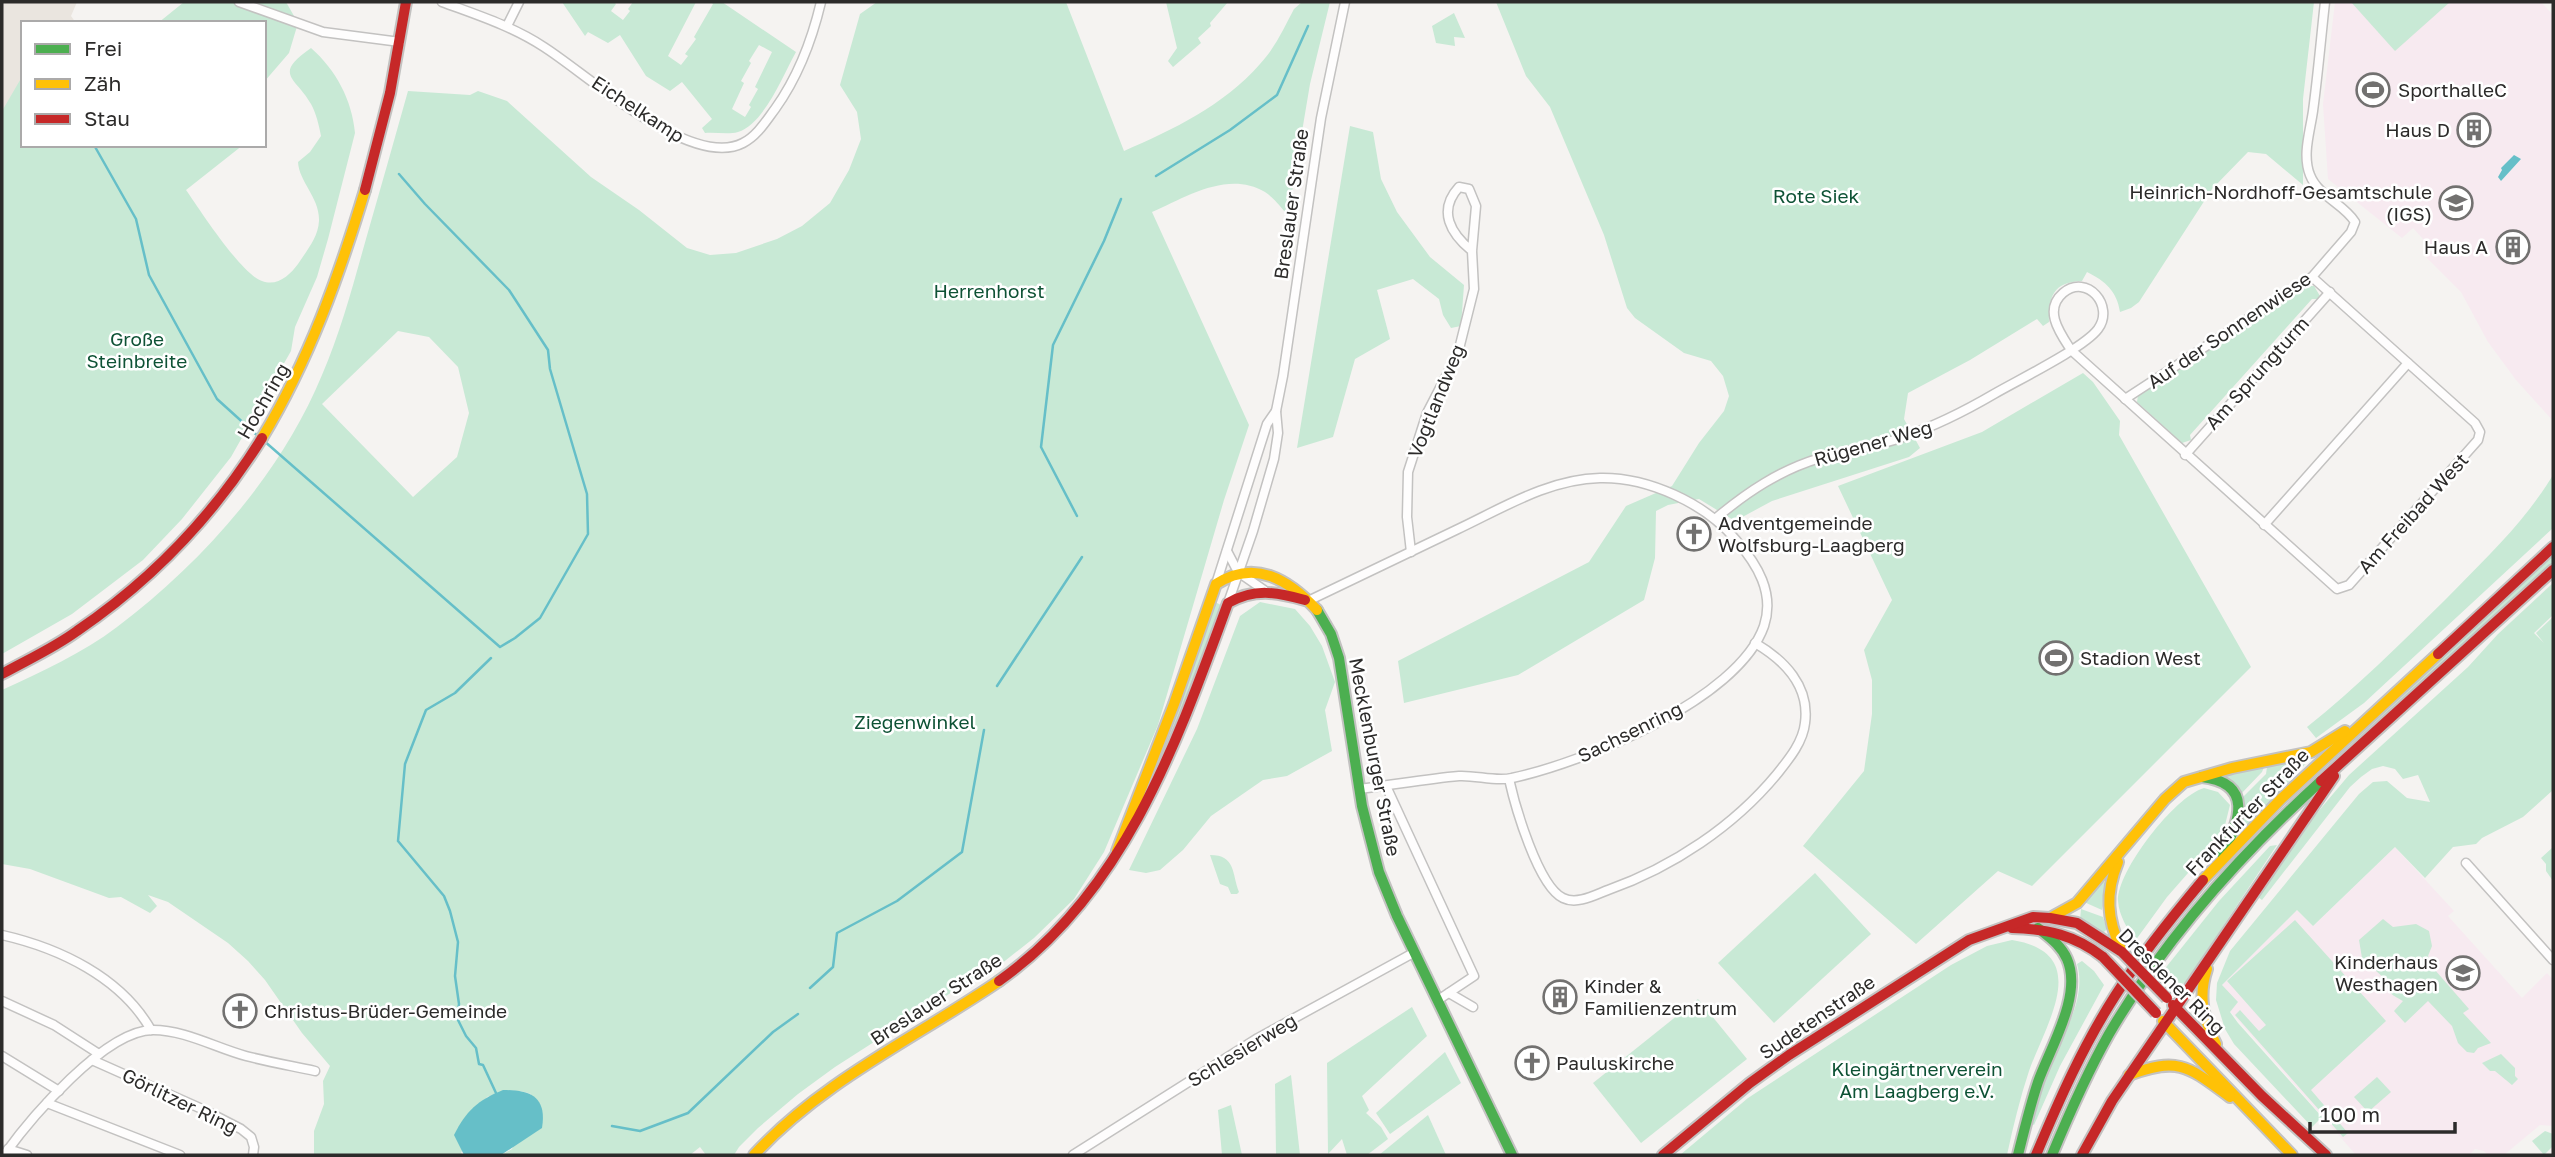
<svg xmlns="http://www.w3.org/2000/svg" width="2555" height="1157" viewBox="0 0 2555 1157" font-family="'Golos Text',sans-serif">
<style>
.built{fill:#eae5df}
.education{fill:#f7eaf0}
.green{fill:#c8e9d5;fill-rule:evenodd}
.water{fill:#66bfc8}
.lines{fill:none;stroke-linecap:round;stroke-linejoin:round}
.stream{stroke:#66bfc8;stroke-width:2.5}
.street-casing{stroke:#c3c2c1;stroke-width:11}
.fast-casing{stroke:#c3c2c1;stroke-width:14}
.slow-casing{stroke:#c3c2c1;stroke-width:14}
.jam-casing{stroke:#c3c2c1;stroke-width:14}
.street{stroke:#fefdfd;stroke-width:8}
.fast{stroke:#4caf50;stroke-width:10}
.slow{stroke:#ffc107;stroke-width:10}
.jam{stroke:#c62828;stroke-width:10}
.jam-bridge-casing{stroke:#c3c2c1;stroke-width:14;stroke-linecap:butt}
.jam-bridge{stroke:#c62828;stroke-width:10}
.labels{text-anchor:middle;stroke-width:5;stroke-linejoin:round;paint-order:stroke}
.poi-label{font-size:19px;fill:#2c2b2a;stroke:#fff;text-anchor:start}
.street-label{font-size:19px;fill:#2c2b2a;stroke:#fff}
.park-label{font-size:19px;fill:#0e5235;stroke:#fff}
</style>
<rect width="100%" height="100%" fill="#f5f3f1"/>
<polygon class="built" points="2,2 77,2 71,16 76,23 23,23 23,145 2,183"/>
<g class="education">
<polygon points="2335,2 2541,2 2553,15 2553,421 2516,380 2488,342 2461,292 2426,257 2433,250 2413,228 2402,238 2328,179 2323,104"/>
<polygon points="2395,847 2454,911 2448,916 2522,998 2547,973 2553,980 2553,1126 2540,1125 2504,1155 2488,1155 2484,1151 2475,1149 2469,1155 2356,1155 2230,1011 2222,985 2297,910 2313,926"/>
</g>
<g class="green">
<polygon points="184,2 286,2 298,23 289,53 264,82 264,23 158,23"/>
<path d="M562,2H614L616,4L611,11L623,20L630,11L628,9L633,2H696L668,56L681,65L688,56L685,54L696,39L694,37L713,4L711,2H722L796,52C783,75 765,123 738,132C728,135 716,132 705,133L702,128L712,119L682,82L670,91L646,76L620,35L608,43L588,32L585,36ZM759,45L772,52L755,87L758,89L749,105L751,107L745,117L732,109L744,83L741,81L751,63L749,61Z"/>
<path d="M877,2H1066L1124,151C1174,129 1223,106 1260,64C1275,48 1284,28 1294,9L1302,2H1330L1310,84L1288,215C1281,208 1273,197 1265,192C1228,170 1186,197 1152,212L1249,425L1224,500L1158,725L1104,852L1074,899L1034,938L1001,964L963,985L835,1067L798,1094L758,1128L739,1147L734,1155H706L700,1147L690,1155H501L512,1149L531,1094C514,1088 502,1091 487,1097L461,1153L464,1155H314V1131L324,1104L323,1081L330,1066L302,1033L265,980L248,961L228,943L168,902L148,895L157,906L150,913L121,897L109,898L30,869L2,864V690C41,672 83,653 117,627C203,562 281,474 322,375C341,331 353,285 366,239C380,190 394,141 408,91L470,95L478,91L507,101L591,177L639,210L687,248L710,255L736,253L777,239L802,226L830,203L849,170L861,139L857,112L840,85L860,14ZM398,331L429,337L458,367L469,413L457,457L413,497L322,404Z"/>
<polygon points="1166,2 1228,2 1210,23 1211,26 1198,38 1201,43 1173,67 1168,61 1177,48"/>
<path d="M1496,2H2314L2303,99V185L2266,154L2248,152L2212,189L2139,302L2131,308L2120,312C2117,291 2105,281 2087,272L2082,281C2053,282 2049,296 2049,322L2043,326L2037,319L1970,360L1908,393L1904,419L1920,448L1909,457L1772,501L1735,521L1699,499L1668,505L1656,511L1655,558L1644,600L1518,675L1404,703L1398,661L1589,562L1626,506L1672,486L1699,443L1724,411L1729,396L1723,376L1711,361L1684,353L1635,318L1627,308L1604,235L1550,107L1526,76Z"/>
<polygon points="2351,2 2450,2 2395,51"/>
<polygon points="1454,13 1465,38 1454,37 1455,46 1436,43 1432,26"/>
<path d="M311,48C336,70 352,100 355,133L328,239L317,277L295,327L291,351L231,457L182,519L143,560L72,614L2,654V111L23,75V145H243L186,190C200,210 241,274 262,281C277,287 290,275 298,264C307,250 318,238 319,221C320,198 299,182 298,162L310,152L321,136C319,125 316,113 311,104C296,77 272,75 311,48Z"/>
<polygon points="1350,126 1373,132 1381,179 1397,212 1430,257 1464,285 1461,326 1451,328 1443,315 1439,299 1413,279 1377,290 1390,339 1355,359 1333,437 1297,448"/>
<polygon points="2308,286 2314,286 2320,296 2318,299 2312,299 2190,435 2191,440 2182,443 2137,402 2138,395"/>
<polygon points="2083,373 2093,382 2120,421 2119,435 2251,667 2032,886 1998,871 1916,944 1803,846 1864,771 1872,714 1872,680 1864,650 1892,600 1838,486 1982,432"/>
<path d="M2553,475V528L2364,703L2316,738L2307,727C2356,688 2400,644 2445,600C2483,561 2525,522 2553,475Z"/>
<polygon points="2553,555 2553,563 2527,588 2336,760 2333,756"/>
<polygon points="2553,583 2553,615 2534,633 2544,643 2536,633 2553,617 2553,790 2523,817 2482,838 2476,844 2453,847 2425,878 2395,847 2313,926 2297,910 2222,985 2238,1002 2230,1012 2238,1023 2322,1117 2312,1127 2234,1044 2225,1029 2216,1000 2217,983 2230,951 2359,794 2373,782 2387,781 2407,798 2430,802 2418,775 2403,779 2395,769 2383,766 2372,769 2361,777 2350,787 2262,900 2258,897 2311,820 2349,775 2468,667 2498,634"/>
<path d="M1215,602L1223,606C1200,667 1176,728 1147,788L1145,787Z"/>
<polygon points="1260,602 1295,609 1310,626 1322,646 1335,682 1325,710 1332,751 1287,776 1263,780 1211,816 1183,850 1160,870 1146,873 1129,870 1197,729 1240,616"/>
<polygon points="2312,757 2243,830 2241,830 2244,811 2242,798 2266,774 2267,767"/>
<polygon points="2264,767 2262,772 2240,795 2233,785 2221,776"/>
<path d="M2204,788L2218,792L2230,805L2223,833L2167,897L2135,941C2128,929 2119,916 2118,901C2117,871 2175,796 2204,788Z"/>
<polygon points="2277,845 2186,982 2176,988 2163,971 2219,901 2270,846"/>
<polygon points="2552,848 2553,848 2553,881 2546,871 2546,864 2541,858"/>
<path d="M1210,855C1236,855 1232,874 1239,892L1237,894H1231L1228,887L1220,884Z"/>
<polygon points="1815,873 1871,934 1774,1023 1718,963"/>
<polygon points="2102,881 2105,883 2102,910 2084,902"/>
<polygon points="2081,909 2103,917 2107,929 2102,934 2080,920"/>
<path d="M2383,919L2393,927L2416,924L2429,931L2432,946L2428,956L2435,970L2469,1009L2463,1013L2491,1043L2478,1048L2474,1053L2467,1052L2458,1043L2452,1026L2428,1001L2405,1023L2394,1011L2403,1001C2393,995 2387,994 2386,980L2362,958L2359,940Z"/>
<polygon points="2295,920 2386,1021 2311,1090 2348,1133 2343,1137 2235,1015 2240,1010 2259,1031 2266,1025 2227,981"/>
<path d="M2012,940C2094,953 2046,1023 2029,1071C2020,1098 2013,1127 2007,1155H1680L1748,1098L1951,965L1987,946Z"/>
<path d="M2082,961L2094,971L2104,985L2060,1066L2034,1125L2032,1124C2036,1108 2040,1092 2045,1076C2058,1042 2088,1001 2077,964Z"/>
<polygon points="1698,999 1747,1059 1641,1143 1593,1083"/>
<polygon points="1412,1007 1427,1036 1362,1096 1369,1110 1366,1113 1381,1127 1388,1139 1367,1155 1347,1155 1342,1139 1328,1154 1327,1063"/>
<polygon points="1445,1052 1461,1083 1390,1134 1376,1113"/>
<polygon points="2501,1054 2515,1068 2515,1076 2518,1079 2512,1085 2495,1071 2490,1071 2482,1063"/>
<polygon points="1291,1075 1300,1155 1276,1155 1275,1084"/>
<polygon points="2377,1077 2391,1092 2368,1112 2354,1097"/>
<polygon points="1231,1105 1242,1155 1222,1155 1218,1110"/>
<polygon points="1428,1115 1446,1155 1379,1155"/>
<polygon points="2545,1131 2553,1134 2553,1146 2544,1155 2532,1141"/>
</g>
<g class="water">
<polygon points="2514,155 2521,159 2501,181 2498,177 2502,170 2501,168"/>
<path d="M503,1090C531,1090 547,1097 542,1128L501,1155H464L454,1135C466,1111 478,1100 503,1090Z"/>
</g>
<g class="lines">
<g class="stream">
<polyline points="94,145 136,219 149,275 217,399 258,436"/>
<polyline points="1156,176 1230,130 1277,95 1308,26"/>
<polyline points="263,440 500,647 515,638 540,618 588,534 587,494 550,369 548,350 509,290 425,204 399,174"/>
<polyline points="1077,516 1041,447 1053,345 1104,241 1121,199"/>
<polyline points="491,658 455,693 426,710 405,764 398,841 444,896 450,911 458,942 455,976 459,1004 457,1018 466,1036 476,1048 479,1064 483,1065 496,1093"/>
<polyline points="997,686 1082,557"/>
<polyline points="810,988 833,967 837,933 897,901 962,852 984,730"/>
<polyline points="612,1126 640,1131 688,1113 773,1032 798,1014"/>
</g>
<defs>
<g id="street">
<polyline points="239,2 323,32 400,42"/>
<path d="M442,2C477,15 512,26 544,47C588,75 691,170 743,143C757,136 766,121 775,109C798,77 812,40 821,2"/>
<polyline points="507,26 519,2"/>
<path d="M2125,399L2312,277L2351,232L2355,222C2344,204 2318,196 2310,175C2302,155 2310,132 2313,111C2318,74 2321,38 2325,2"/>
<polyline points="2185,455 2330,292"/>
<path d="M1715,519C1747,492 1780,470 1820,458C1847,450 1876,447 1903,437C1935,426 1965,411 1994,394C2018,380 2084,348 2098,329C2115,306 2087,273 2063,293C2043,310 2060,333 2071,350L2337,589L2349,585L2478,440L2480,432L2475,423L2312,277"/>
<polyline points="2264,525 2408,363"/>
<polyline points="1227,551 1238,572 1264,590"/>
<path d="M1411,552L1407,517L1408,472L1427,413L1458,353L1474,289L1472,251L1476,206L1469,189L1459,187C1437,211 1451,234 1472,251"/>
<polyline points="1216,584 1267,424 1276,411"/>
<path d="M1308,601C1357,577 1407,554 1456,530C1501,509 1548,479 1600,478C1648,477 1705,503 1736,540C1757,564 1775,593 1764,626C1738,700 1583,763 1512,778C1496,782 1476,775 1459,776C1426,779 1393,785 1359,789"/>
<polyline points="1228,603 1253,531 1274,459 1278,433 1276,411 1283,376 1321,118 1345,2"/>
<path d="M1509,779C1515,806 1538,886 1563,898C1577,905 1595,895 1608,890C1673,867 1734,826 1777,774C1789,759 1803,742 1805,723C1810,686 1784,660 1755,643"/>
<polyline points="1386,786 1474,976 1438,1000"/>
<polyline points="2466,863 2553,960"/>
<path d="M2,935C59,948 121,977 151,1030"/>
<polyline points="1449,993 1473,1007"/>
<polyline points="2,1001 54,1025 99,1054"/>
<polyline points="2,1056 59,1091"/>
<polyline points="92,1060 202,1109 241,1129 251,1137 254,1147 253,1155"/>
<polyline points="47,1103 180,1155"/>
<polyline points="8,1149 27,1155"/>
<path d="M4,1155C30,1119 105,1030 153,1030C185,1030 216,1048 246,1056C269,1062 292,1066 315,1071"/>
<polyline points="1073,1155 1258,1038 1415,952"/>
</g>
<g id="fast">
<polyline points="1317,610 1331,634 1339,658 1362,806 1379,872 1397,916 1512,1155"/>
<path d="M2202,777C2254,783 2240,822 2222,854"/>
<path d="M2018,1155C2024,1131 2030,1106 2038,1082C2050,1048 2083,995 2067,959C2061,945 2049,937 2038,928"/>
<path d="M2052,1155C2069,1114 2087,1073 2109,1034C2164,940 2241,854 2321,781"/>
</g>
<g id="slow">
<path d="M262,438C309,360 339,276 365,190"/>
<path d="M1117,851L1174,704L1216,584C1255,559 1288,579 1317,610"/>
<path d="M2118,862C2105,893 2107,919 2121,949"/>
<polyline points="2203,880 2281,799 2438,654"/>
<polyline points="2050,918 2077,903 2165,799 2184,782 2232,768 2311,752 2345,731"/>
<path d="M2207,969C2198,996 2203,1019 2216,1044"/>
<polyline points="2163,1021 2292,1155"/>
<path d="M2129,1075C2179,1056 2189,1067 2230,1097"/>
<path d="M754,1155C822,1081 917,1037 999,981"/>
</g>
<g id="jam">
<polyline points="365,190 390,93 406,2"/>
<polyline points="2438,654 2553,547"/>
<path d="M2,674C27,660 54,648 77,631C152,580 214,515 262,438"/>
<polyline points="2321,781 2553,570"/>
<path d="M2012,928C2047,929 2075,935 2103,957"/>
<path d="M999,981C1125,892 1177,742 1228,603C1255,588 1276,592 1305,600"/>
<polyline points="2173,1005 2262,1096 2326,1155"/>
<polyline points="1663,1155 1750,1083 1789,1055 1969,940 2033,917 2050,918 2077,923 2122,952"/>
<path d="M2036,1155C2059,1100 2083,1046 2115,996C2141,955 2172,917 2203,880"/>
<polyline points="2082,1155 2112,1101 2334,776"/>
</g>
</defs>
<use href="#street" class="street-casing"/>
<use href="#fast" class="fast-casing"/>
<use href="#slow" class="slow-casing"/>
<use href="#jam" class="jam-casing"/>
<use href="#street" class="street"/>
<use href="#fast" class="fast"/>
<use href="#slow" class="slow"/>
<use href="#jam" class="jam"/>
<defs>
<g id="jam-bridge">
<polyline points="2122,952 2167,998"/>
<polyline points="2103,957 2156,1013"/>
</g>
</defs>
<use href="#jam-bridge" class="jam-bridge-casing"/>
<use href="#jam-bridge" class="jam-bridge"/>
</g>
<defs>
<symbol id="stadium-ring" viewBox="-11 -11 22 22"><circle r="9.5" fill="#fff" stroke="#727170" stroke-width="1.5"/><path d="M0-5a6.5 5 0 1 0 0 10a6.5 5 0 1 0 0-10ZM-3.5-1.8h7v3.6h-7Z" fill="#727170"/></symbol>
<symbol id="building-ring" viewBox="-11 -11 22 22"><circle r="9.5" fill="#fff" stroke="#727170" stroke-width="1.5"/><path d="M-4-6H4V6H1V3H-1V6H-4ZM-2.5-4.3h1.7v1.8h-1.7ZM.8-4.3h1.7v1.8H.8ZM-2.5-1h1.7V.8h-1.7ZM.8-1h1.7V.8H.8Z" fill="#727170"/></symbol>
<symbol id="school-ring" viewBox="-11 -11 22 22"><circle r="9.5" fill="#fff" stroke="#727170" stroke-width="1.5"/><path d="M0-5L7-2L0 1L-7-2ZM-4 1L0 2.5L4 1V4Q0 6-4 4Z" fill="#727170"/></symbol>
<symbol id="church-ring" viewBox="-11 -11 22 22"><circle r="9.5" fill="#fff" stroke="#727170" stroke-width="1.5"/><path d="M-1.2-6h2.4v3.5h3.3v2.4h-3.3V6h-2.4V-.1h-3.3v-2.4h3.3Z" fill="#727170"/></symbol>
</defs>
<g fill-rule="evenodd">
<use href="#stadium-ring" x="2354" y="71" width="38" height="38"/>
<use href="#building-ring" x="2455" y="111" width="38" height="38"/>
<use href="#school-ring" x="2437" y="184" width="38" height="38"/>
<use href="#building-ring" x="2494" y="228" width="38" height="38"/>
<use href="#church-ring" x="1675" y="515" width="38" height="38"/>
<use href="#stadium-ring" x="2037" y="639" width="38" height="38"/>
<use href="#school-ring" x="2444" y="954" width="38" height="38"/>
<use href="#building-ring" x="1541" y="978" width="38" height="38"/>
<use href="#church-ring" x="221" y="992" width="38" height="38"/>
<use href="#church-ring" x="1513" y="1044" width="38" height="38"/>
</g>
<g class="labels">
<g class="poi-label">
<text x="2398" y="97">SporthalleC</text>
<text x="2450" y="137" text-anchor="end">Haus D</text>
<text x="2432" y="199" text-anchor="end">Heinrich-Nordhoff-Gesamtschule<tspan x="2432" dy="22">(IGS)</tspan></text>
<text x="2488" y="254" text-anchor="end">Haus A</text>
<text x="1718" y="530">Adventgemeinde<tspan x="1718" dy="22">Wolfsburg-Laagberg</tspan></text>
<text x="2080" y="665">Stadion West</text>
<text x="2438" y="969" text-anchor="end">Kinderhaus<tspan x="2438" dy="22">Westhagen</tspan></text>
<text x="1584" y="993">Kinder &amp;<tspan x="1584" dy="22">Familienzentrum</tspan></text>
<text x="264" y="1018">Christus-Brüder-Gemeinde</text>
<text x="1556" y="1070">Pauluskirche</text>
</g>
<g class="street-label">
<text transform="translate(638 109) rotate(33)" y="7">Eichelkamp</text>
<text transform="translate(1291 204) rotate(-82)" y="7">Breslauer Straße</text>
<text transform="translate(2229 330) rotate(-34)" y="7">Auf der Sonnenwiese</text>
<text transform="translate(2257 373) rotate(-48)" y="7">Am Sprungturm</text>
<text transform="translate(263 401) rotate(-60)" y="7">Hochring</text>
<text transform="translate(1436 401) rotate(-68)" y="7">Vogtlandweg</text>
<text transform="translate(1873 443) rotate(-16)" y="7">Rügener Weg</text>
<text transform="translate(2413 513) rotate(-48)" y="7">Am Freibad West</text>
<text transform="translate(1630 732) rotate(-26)" y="7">Sachsenring</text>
<text transform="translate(1375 757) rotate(79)" y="7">Mecklenburger Straße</text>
<text transform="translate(2247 812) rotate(-46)" y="7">Frankfurter Straße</text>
<text transform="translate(2172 981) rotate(45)" y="7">Dresdener Ring</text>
<text transform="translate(936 999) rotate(-33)" y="7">Breslauer Straße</text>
<text transform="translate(1817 1017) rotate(-34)" y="7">Sudetenstraße</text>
<text transform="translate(1242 1050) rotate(-31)" y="7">Schlesierweg</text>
<text transform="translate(180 1101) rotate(26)" y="7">Görlitzer Ring</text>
</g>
<g class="park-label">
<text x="1816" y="203">Rote Siek</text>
<text x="989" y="298">Herrenhorst</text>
<text x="137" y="346">Große<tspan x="137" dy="22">Steinbreite</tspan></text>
<text x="915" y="729">Ziegenwinkel</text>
<text x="1917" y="1076">Kleingärtnerverein<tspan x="1917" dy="22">Am Laagberg e.V.</tspan></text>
</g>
</g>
<rect width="2555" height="1157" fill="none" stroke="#2c2b2a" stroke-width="7"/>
<rect x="21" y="21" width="245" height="126" fill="#ffffff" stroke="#abaaaa" stroke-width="2"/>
<rect x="35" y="44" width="35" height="10" fill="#4caf50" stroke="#abaaaa" stroke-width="2"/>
<text x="84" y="56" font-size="21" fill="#2c2b2a">Frei</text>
<rect x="35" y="79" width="35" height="10" fill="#ffc107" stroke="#abaaaa" stroke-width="2"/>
<text x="84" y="91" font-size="21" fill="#2c2b2a">Zäh</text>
<rect x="35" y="114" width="35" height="10" fill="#c62828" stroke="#abaaaa" stroke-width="2"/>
<text x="84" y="126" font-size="21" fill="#2c2b2a">Stau</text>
<path d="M2310 1122v10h145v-10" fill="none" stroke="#2c2b2a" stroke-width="3.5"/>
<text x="2320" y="1122" font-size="21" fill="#2c2b2a" stroke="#ffffff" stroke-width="5" paint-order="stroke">100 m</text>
</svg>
